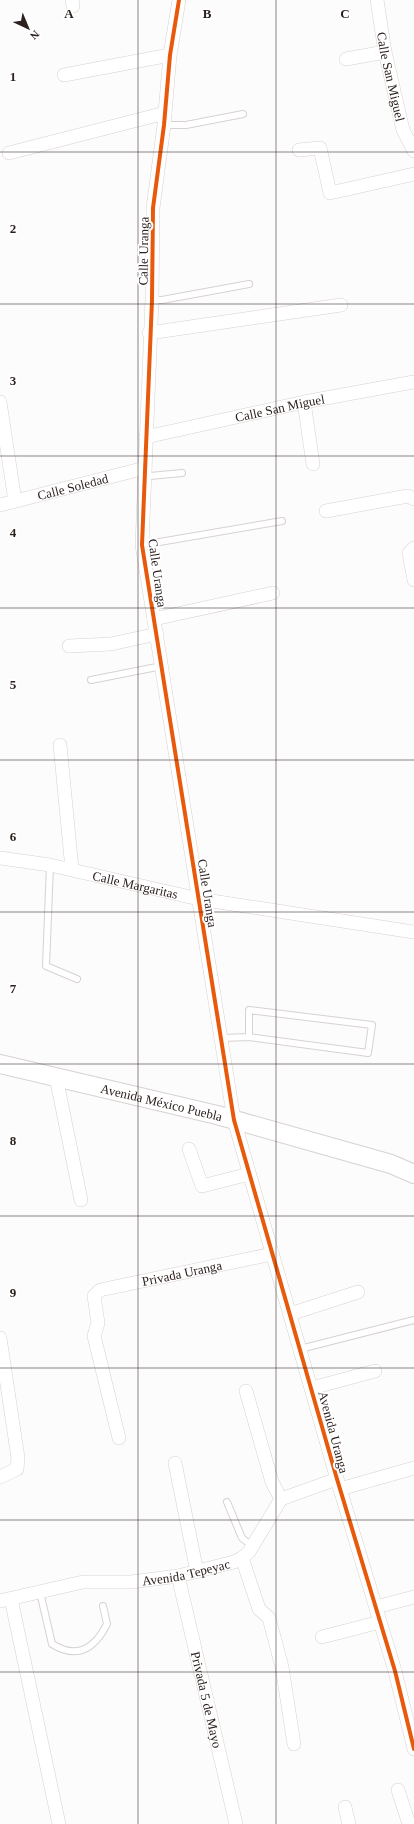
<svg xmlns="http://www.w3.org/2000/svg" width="414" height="1824" viewBox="0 0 414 1824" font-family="'Times New Roman',serif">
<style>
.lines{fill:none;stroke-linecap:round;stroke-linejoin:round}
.lane-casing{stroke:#d7d2d0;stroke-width:8}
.street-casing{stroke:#d7d2d0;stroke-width:14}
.secondary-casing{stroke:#d7d2d0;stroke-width:20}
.lane{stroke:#fff;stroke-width:6}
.street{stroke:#fff;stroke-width:13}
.secondary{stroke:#fff;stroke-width:18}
.cycleway-casing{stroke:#fff;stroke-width:6}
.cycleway{stroke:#e8590c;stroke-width:4}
.grid{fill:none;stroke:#2c211f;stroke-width:1;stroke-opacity:0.55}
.labels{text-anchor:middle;stroke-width:4;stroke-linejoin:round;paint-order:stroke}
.street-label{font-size:13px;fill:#2c211f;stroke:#fff}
.grid-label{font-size:13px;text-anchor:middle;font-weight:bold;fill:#2c211f;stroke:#fff;stroke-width:4;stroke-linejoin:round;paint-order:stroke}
</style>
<rect width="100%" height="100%" fill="#fcfcfc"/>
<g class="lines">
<defs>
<g id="lane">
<polyline points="164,125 186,125 243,114"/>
<polyline points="152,300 162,300 249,284"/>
<polyline points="145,478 150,476 182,473"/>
<polyline points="142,545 282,521"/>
<polyline points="91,680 162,666"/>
<polyline points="50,865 46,966 77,979"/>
<polyline points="221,1038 249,1037 368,1053 372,1025 249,1010 249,1037"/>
<polyline points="300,1349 414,1320"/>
<polyline points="227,1502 242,1538 252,1546"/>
<path d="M40,1592L52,1644C78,1660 95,1648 107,1624L103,1606"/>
</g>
<g id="street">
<polyline points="72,0 73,6"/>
<polyline points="179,0 170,55 164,125 153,208 152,300 142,545 234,1120 337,1479 395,1671 414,1749"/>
<path id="s1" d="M377,0L385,52L403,130L414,151"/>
<polyline points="346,59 385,52"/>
<polyline points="64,75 170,55"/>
<polyline points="299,150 320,148 330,193 414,174"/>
<polyline points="9,153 165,113"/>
<polyline points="149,333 341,305"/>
<polyline points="0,402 15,501"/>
<polyline points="304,402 313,464"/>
<path id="s2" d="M146,437L304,402L414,382"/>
<path id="s3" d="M0,505L145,468"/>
<polyline points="326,511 408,496 414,499"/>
<polyline points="414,548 409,553 414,580"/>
<polyline points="154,619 273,593"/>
<polyline points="69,646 111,644 157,634"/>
<polyline points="60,745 72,869"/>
<path id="s4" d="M0,858L50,865L199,899L414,932"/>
<polyline points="56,1077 81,1200"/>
<polyline points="189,1149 202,1186 249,1174"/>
<polyline points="290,1314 358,1292"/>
<polyline points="0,1338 18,1458 17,1469 0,1477"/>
<polyline points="312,1388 375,1371"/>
<polyline points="246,1391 272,1482 281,1499"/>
<path id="s5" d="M119,1438L94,1336L98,1323L94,1296L100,1290L272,1254"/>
<polyline points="175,1463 197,1572"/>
<polyline points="340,1489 414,1468"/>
<polyline points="242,1558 259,1609 269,1618 282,1667 294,1744"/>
<path id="s6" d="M178,1576L236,1824"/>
<polyline points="11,1599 59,1824"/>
<path id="s7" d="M0,1601L83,1582H131L178,1576L234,1562L242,1558L249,1552L281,1499L337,1479"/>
<polyline points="376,1607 414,1597"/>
<polyline points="322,1637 380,1622"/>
<polyline points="398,1790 409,1824"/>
<polyline points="345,1807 349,1824"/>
</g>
<g id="secondary">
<path id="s8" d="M0,1064L217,1115L391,1164L414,1174"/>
</g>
</defs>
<use href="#lane" class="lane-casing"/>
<use href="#street" class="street-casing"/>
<use href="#secondary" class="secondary-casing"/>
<use href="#lane" class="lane"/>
<use href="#street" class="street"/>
<use href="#secondary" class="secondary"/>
<defs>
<polyline id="cycleway" points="179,0 170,55 164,125 153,208 152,300 142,545 234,1120 337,1479 395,1671 414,1749"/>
</defs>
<use href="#cycleway" class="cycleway-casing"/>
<use href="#cycleway" class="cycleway"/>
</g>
<path class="grid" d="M138,0V1824M276,0V1824M0,152H414M0,304H414M0,456H414M0,608H414M0,760H414M0,912H414M0,1064H414M0,1216H414M0,1368H414M0,1520H414M0,1672H414"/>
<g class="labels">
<g class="street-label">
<text dy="5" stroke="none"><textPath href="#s1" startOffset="78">Calle San Miguel</textPath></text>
<text transform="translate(143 251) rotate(-89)" y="5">Calle Uranga</text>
<text dy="5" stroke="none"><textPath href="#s2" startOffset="137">Calle San Miguel</textPath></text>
<text dy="5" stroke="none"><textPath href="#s3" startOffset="75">Calle Soledad</textPath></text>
<text transform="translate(158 573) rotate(82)" y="5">Calle Uranga</text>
<text dy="5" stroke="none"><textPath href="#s4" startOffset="138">Calle Margaritas</textPath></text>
<text transform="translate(208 893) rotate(81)" y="5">Calle Uranga</text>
<text dy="5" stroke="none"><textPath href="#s8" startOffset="166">Avenida México Puebla</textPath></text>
<text dy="5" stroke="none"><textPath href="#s5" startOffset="238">Privada Uranga</textPath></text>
<text transform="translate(334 1432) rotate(75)" y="5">Avenida Uranga</text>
<text dy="5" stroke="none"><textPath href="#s7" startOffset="189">Avenida Tepeyac</textPath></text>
<text dy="5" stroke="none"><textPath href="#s6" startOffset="127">Privada 5 de Mayo</textPath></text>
</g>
</g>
<g class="grid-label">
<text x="69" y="18">A</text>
<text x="207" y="18">B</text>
<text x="345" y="18">C</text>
<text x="13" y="81">1</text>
<text x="13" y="233">2</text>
<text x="13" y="385">3</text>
<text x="13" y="537">4</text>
<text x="13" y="689">5</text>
<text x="13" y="841">6</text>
<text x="13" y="993">7</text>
<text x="13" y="1145">8</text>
<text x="13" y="1297">9</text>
</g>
<g transform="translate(28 28) rotate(136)" stroke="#ffffff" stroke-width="3" paint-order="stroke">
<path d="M0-3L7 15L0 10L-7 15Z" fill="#2c211f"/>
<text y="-6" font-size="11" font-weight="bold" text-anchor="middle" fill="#2c211f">N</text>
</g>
</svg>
